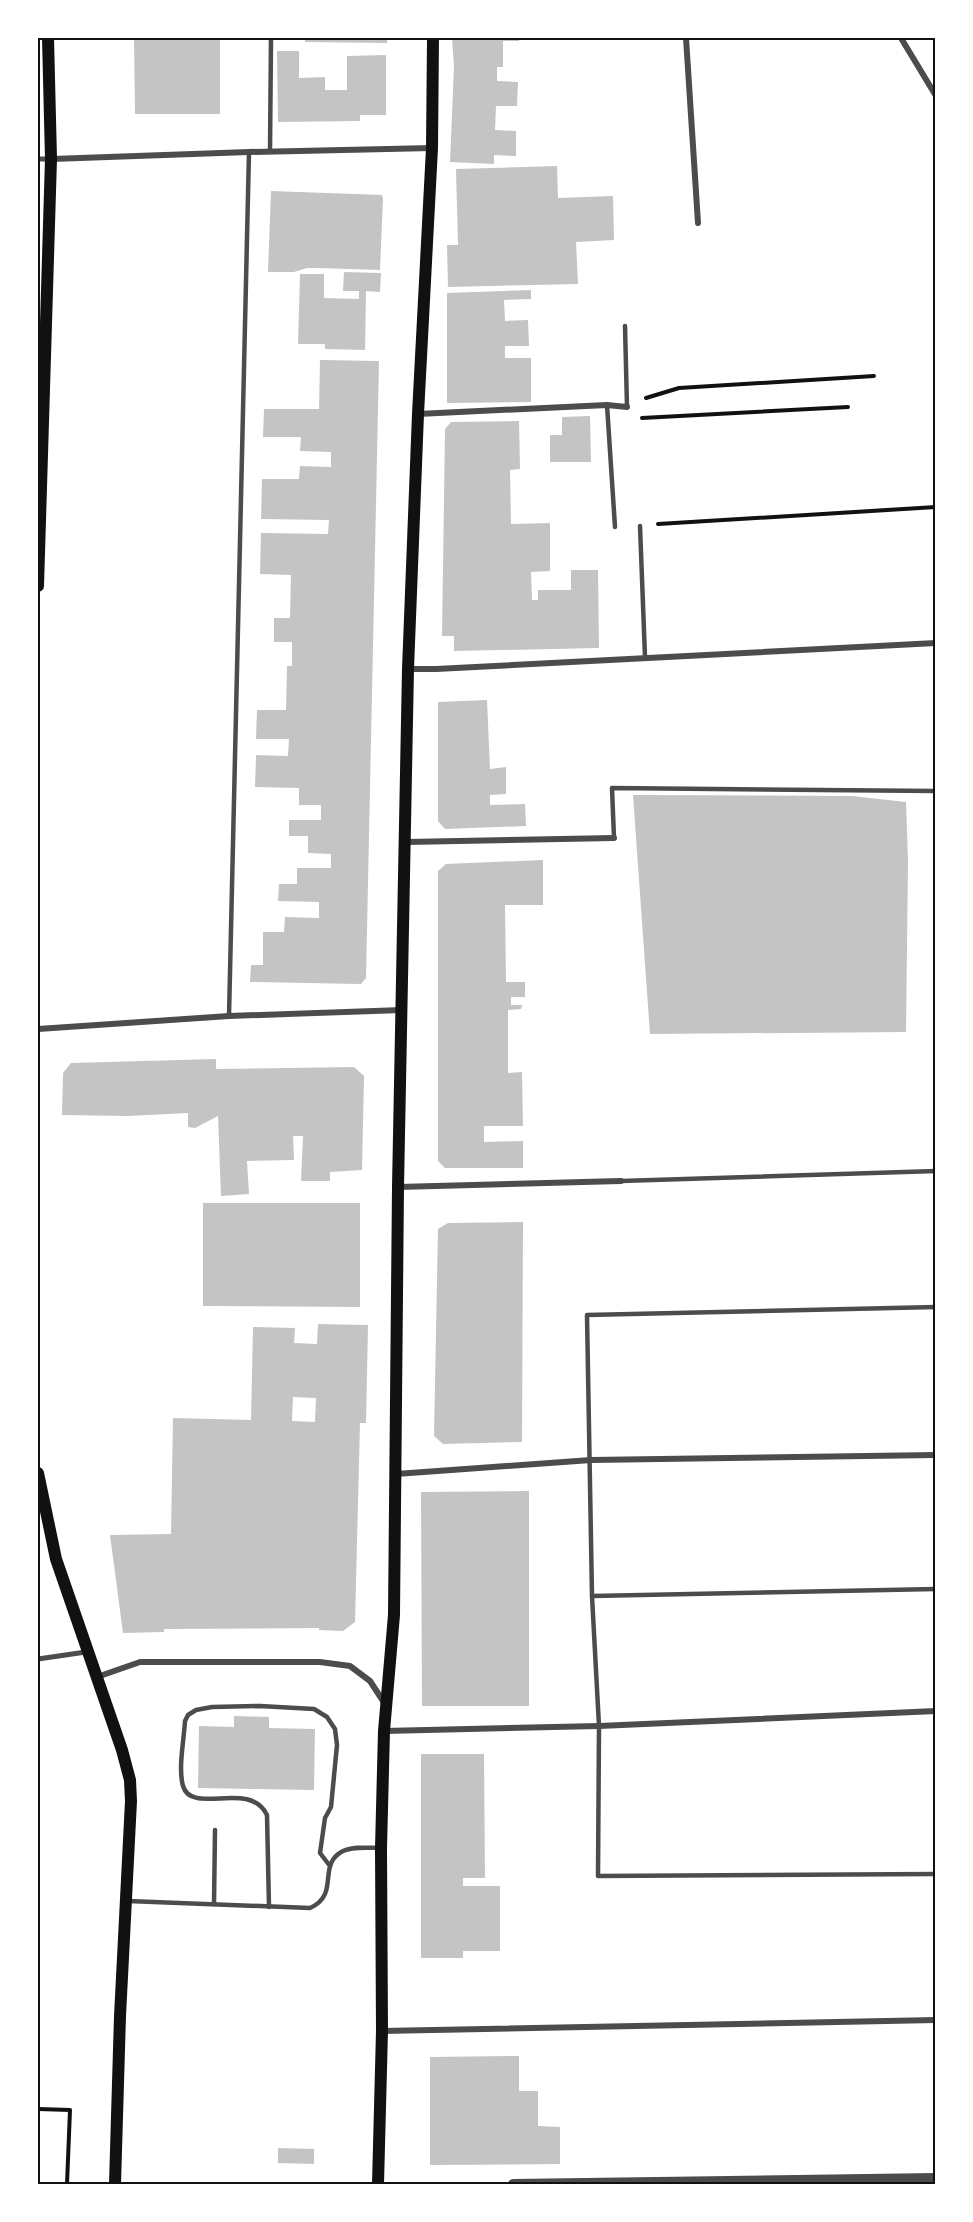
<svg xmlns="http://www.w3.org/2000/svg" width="973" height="2222" viewBox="0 0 973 2222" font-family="Arial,sans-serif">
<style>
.building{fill:#c4c4c4;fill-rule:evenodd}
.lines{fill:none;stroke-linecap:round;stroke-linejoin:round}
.path{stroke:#111;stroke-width:4}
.service{stroke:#4c4c4c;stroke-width:4.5}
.pedestrian{stroke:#4c4c4c;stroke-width:5}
.minor{stroke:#4c4c4c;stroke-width:6}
.tertiary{stroke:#4c4c4c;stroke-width:10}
.secondary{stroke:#111;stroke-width:12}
.neatline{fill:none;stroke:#111;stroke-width:2}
</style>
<rect width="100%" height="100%" fill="#fff"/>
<g class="building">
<polygon points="134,38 220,38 220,114 135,114"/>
<polygon points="305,38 387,38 387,43 305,42"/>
<polygon points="452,38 519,38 519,41 503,41 503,67 497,67 497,81 518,82 517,106 496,106 495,130 516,131 516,156 494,155 494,164 450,162 454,66"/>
<polygon points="277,51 299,51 299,78 325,77 325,90 347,90 347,56 386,55 386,115 360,115 360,121 278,122"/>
<polygon points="557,166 558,198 613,196 614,240 576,242 578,284 448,287 447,245 458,245 456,169"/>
<polygon points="271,191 382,195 383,199 380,270 319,268 307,268 294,272 268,272"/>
<polygon points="344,272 381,273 380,292 366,291 365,350 325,349 325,344 298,344 300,274 324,274 324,298 359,299 359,291 343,291"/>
<polygon points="531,290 531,299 504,300 505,321 528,320 529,346 505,346 505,358 531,358 531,402 447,403 447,293"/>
<polygon points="320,360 379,361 366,978 361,984 250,982 251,965 263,965 263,932 284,932 285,917 319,918 319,902 278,901 279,884 297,884 297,868 331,868 331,854 308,853 308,836 289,836 289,820 321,820 321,805 299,805 299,788 255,787 256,755 288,756 289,739 256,739 257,710 286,710 287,666 292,666 292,642 274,642 274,618 290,618 291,575 260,574 261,533 328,534 329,520 261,519 262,479 299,479 300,466 331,467 331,452 300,451 301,437 263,437 264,409 319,409"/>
<polygon points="590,416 591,462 550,462 550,435 562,435 562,417"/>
<polygon points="519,421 520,469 510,470 511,524 550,523 550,571 531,572 532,600 538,600 538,590 571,590 571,570 598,570 599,648 454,651 454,636 442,636 445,429 451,422"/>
<polygon points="487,700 490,769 506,767 506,794 490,795 490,805 525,804 526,826 445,829 438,821 438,702"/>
<polygon points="633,795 852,796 906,802 908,861 906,1032 650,1034"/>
<polygon points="543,860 543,905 505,905 506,982 525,982 525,997 511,997 511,1005 522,1005 521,1009 508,1010 508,1073 522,1072 523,1126 484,1126 484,1142 523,1141 523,1168 445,1168 438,1161 438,871 446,864"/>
<polygon points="216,1059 216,1069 354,1067 364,1076 362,1170 330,1172 330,1181 301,1181 303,1136 293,1136 294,1160 247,1161 249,1194 221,1196 218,1116 195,1128 188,1127 188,1113 128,1116 62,1115 63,1073 71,1063"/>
<polygon points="203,1203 360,1203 360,1307 203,1306"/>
<polygon points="523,1222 522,1442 443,1444 434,1436 438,1229 448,1223"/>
<path d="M318,1324L368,1325L366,1423H360L355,1622L343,1631L319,1630V1628L164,1629V1632L123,1633L110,1535L171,1534L173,1418L251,1420L253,1327L295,1328L294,1343L317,1344ZM293,1397L316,1398L315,1422L292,1421Z"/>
<polygon points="529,1491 529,1706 422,1706 421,1492"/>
<polygon points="234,1716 269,1717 269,1728 315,1729 314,1790 198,1788 199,1726 234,1727"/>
<polygon points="421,1754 484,1754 485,1878 463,1878 463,1886 500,1886 500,1951 463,1951 463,1958 421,1958"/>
<polygon points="519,2056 519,2091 538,2091 538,2126 560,2127 560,2164 430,2165 430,2057"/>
<polygon points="278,2148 314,2149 314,2164 278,2163"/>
</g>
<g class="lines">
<g class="path">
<polyline points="646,398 679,388 874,376"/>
<polyline points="642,418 848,407"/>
<polyline points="658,524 936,507"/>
<polyline points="38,2109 70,2110 67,2184"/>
</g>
<g class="service">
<polyline points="270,151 271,38"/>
<polyline points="625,326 627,407"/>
<polyline points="607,405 615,527"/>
<polyline points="640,526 645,657"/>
<polyline points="614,838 612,788 936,791"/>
<polyline points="229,1016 249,152"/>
<polyline points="621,1181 936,1171"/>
<polyline points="936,1307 587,1315 592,1596 599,1726 598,1876 936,1874"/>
<polyline points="592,1596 936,1589"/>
<path d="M128,1901L310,1908C341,1894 316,1865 343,1851C354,1846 369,1848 381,1848"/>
<polyline points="214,1904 215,1830"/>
<path d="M269,1907L267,1815C250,1779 192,1816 183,1786C178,1768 184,1740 185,1721L188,1715L196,1710L212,1707L260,1706L314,1709L327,1717L335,1729L337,1745L331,1807L325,1818L320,1853L330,1866"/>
</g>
<g class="pedestrian">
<polyline points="38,159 49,159"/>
<polyline points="38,1659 86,1652"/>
</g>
<g class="minor">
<polyline points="686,38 698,223"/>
<polyline points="901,38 936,96"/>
<polyline points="52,159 249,152 432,148"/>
<polyline points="418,414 607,405 627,407"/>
<polyline points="408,669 436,669 936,643"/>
<polyline points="406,842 614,838"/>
<polyline points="38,1029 229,1016 402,1010"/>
<polyline points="398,1187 621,1181"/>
<polyline points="396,1474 591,1460 936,1455"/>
<polyline points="97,1677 140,1662 320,1662 350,1666 370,1681 385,1704"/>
<polyline points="384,1731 599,1726 936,1711"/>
<polyline points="382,2031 936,2020"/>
</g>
<polyline class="tertiary" points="513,2184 936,2178"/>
<g class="secondary">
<polyline points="38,586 51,159 48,38"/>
<polyline points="38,1473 56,1559 122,1750 130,1780 131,1801 120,2016 115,2184"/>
<polyline points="378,2184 382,2031 381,1848 384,1731 394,1615 398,1187 408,669 418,414 432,148 433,38"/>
</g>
</g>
<rect width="973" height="2222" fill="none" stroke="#ffffff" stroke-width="78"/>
<rect x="39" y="39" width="895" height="2144" class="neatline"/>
</svg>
